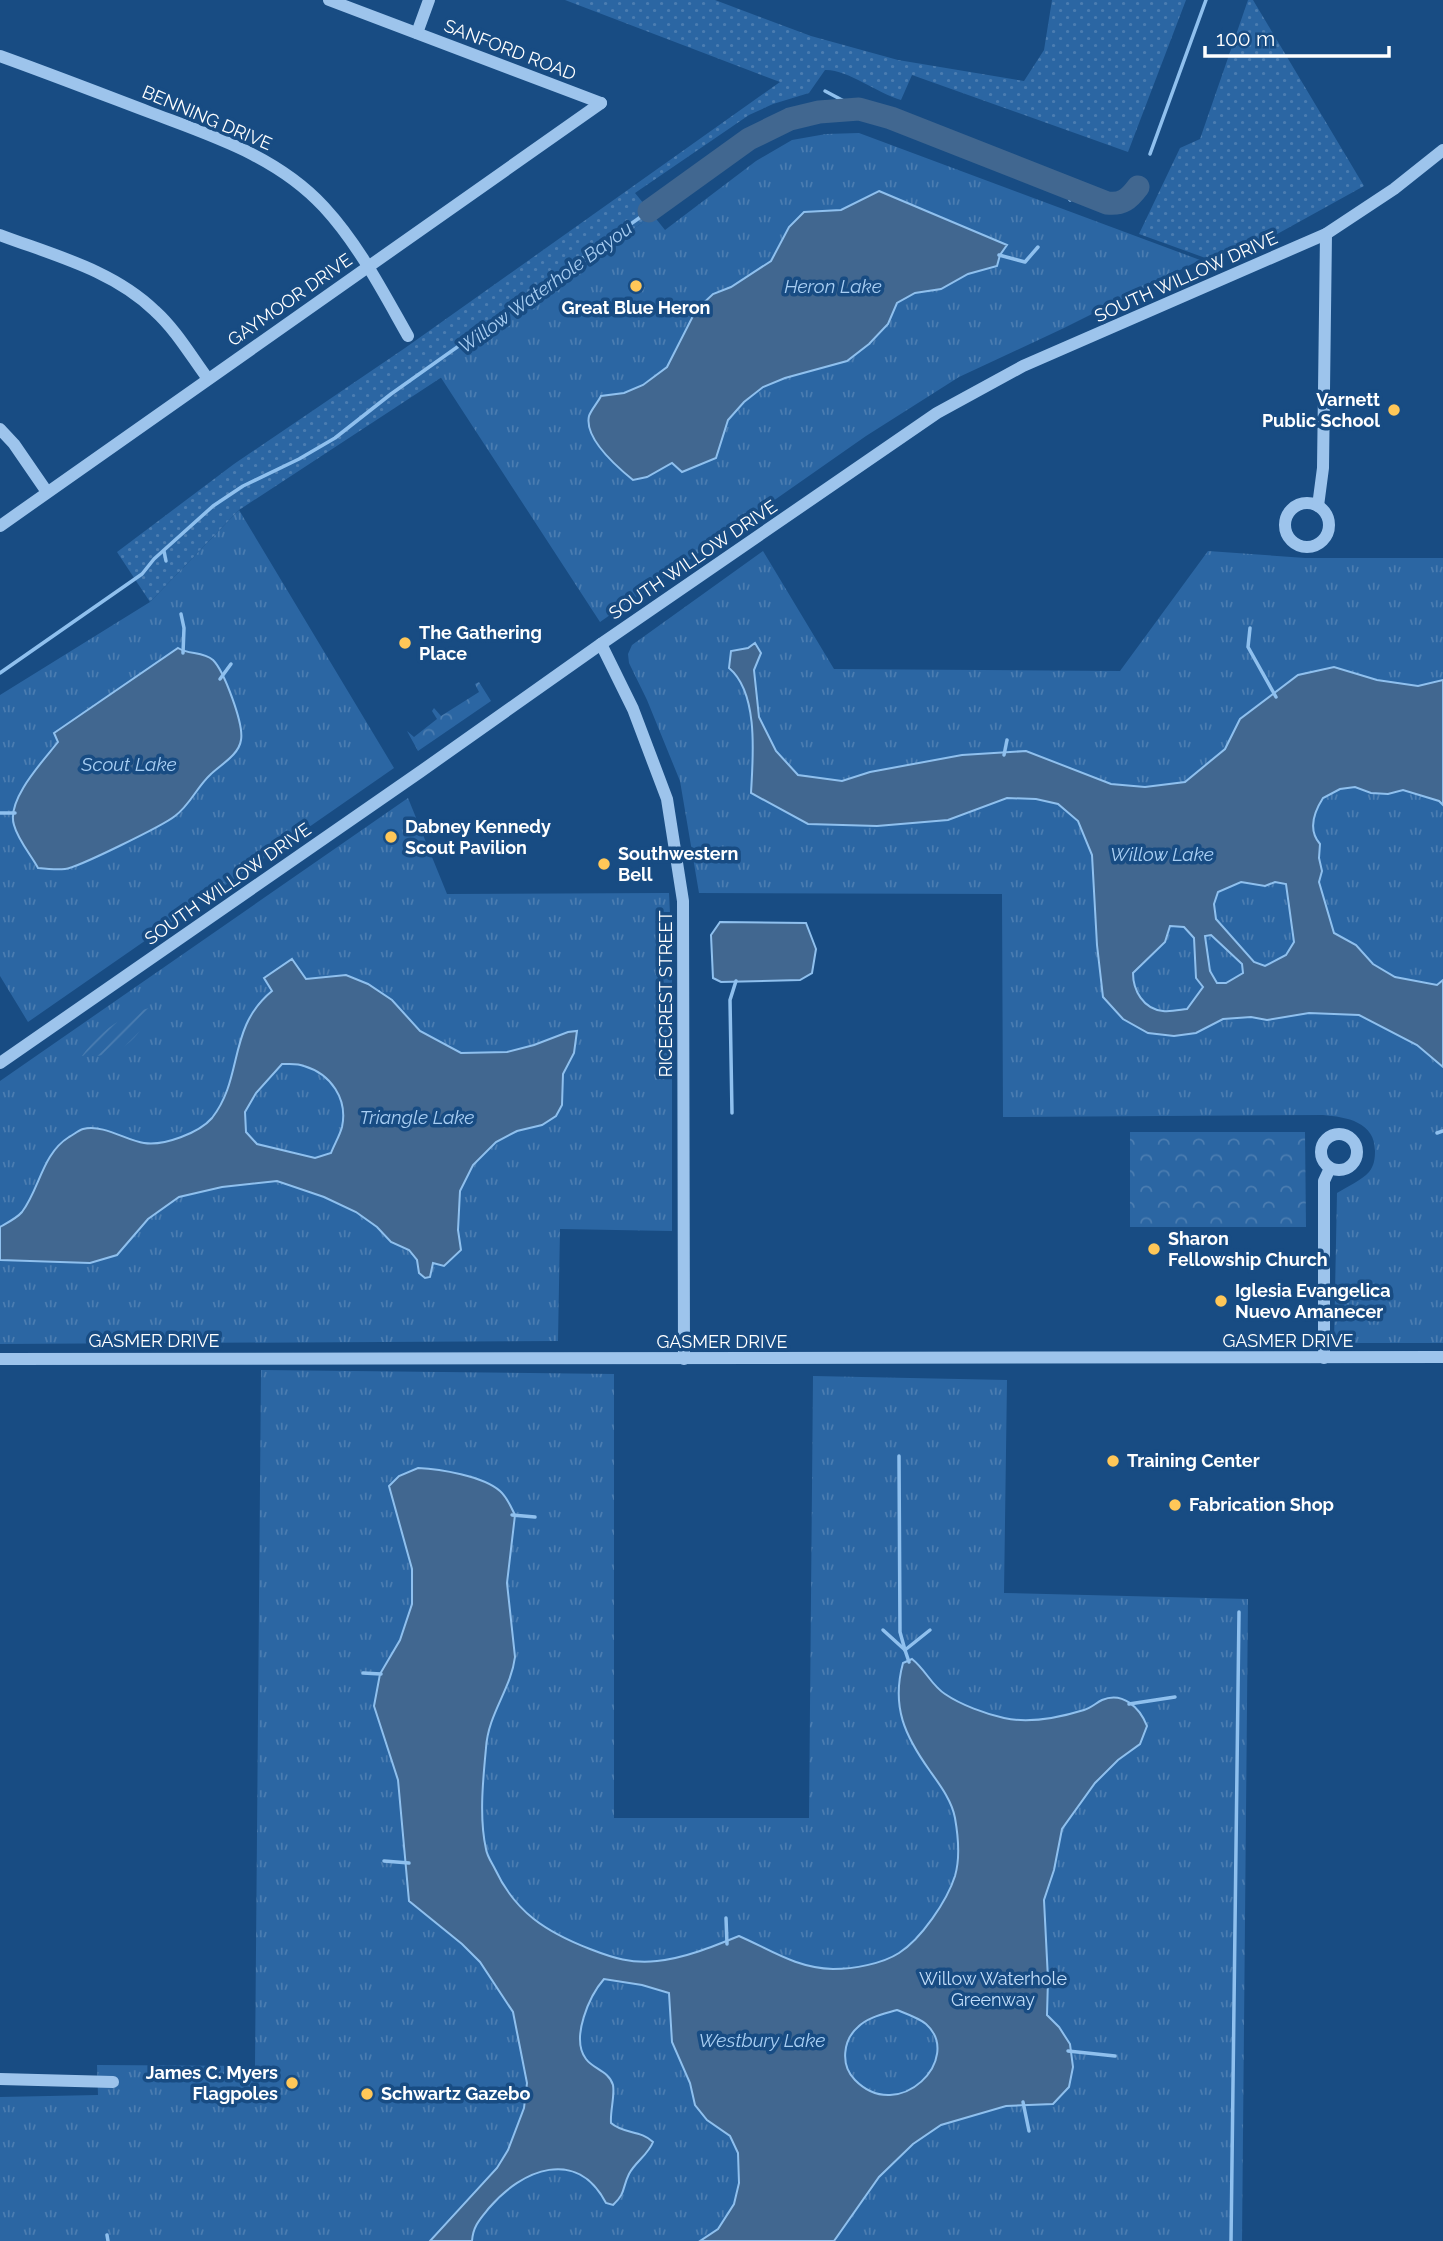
<svg xmlns="http://www.w3.org/2000/svg" width="1443" height="2241" viewBox="0 0 1443 2241" font-family="Raleway,sans-serif">
<style>
.grass{fill:url(#grass-dots)}
.forest{fill:url(#forest-crowns)}
.park{fill:url(#park-tufts)}
.garden{fill:url(#garden-furrows)}
.water{fill:#416790;stroke:#8fc0ee;stroke-width:2;fill-rule:evenodd}
.lines{fill:none;stroke-linecap:round;stroke-linejoin:round}
.stream{stroke:#8fc0ee;stroke-width:3.5}
.river{stroke:#416790;stroke-width:23}
.minor{stroke:#9dc4ec;stroke-width:12}
.poi-dot{fill:#ffc758;stroke:#184c83;stroke-width:2.5}
.labels{text-anchor:middle;stroke-width:7;stroke-linejoin:round;paint-order:stroke}
.street-label{font-size:18px;fill:#fff;stroke:#184c83}
.poi-label{font-size:18px;font-weight:bold;fill:#fff;stroke:#184c83;text-anchor:start}
.park-label{font-size:18px;fill:#c2ddf9;stroke:#184c83}
.water-label{font-size:19px;font-style:italic;fill:#a8cef3;stroke:#184c83}
</style>
<defs>
<pattern id="grass-dots" width="8" height="8" patternUnits="userSpaceOnUse" patternTransform="scale(1.75)"><rect width="8" height="8" fill="#2b66a3"/><path d="M2 2h.1M6 6h.1" fill="none" stroke="#4b7db1" stroke-width="1.8" stroke-linecap="round"/></pattern>
<pattern id="forest-crowns" width="20" height="18" patternUnits="userSpaceOnUse" patternTransform="scale(1.75)"><rect width="20" height="18" fill="#2b66a3"/><path d="M2 6a3 3 0 1 1 6 0M12 15a3 3 0 1 1 6 0" fill="none" stroke="#4b7db1"/></pattern>
<pattern id="park-tufts" width="24" height="20" patternUnits="userSpaceOnUse" patternTransform="scale(1.75)"><rect width="24" height="20" fill="#2b66a3"/><path d="M3 7l-1-3M5 7V3M7 7l1-3M15 17l-1-3M17 17v-4M19 17l1-3" fill="none" stroke="#4b7db1"/></pattern>
<pattern id="garden-furrows" width="10" height="10" patternUnits="userSpaceOnUse" patternTransform="scale(1.75)"><rect width="10" height="10" fill="#2b66a3"/><path d="M-1 1l2-2M0 10L10 0M9 11l2-2" fill="none" stroke="#4b7db1"/></pattern>
</defs>
<rect width="100%" height="100%" fill="#184c83"/>
<g class="grass">
<path d="M565,0H715L811,36L898,60L1024,81L1044,50L1052,0H1186L1128,152L912,75L901,100C877,93 847,69 825,70L809,93L773,104L749,115L635,193L653,215L437,370L442,377L239,510L150,602L117,552L234,464L405,348L780,82Z"/>
<polygon points="1248,0 1253,0 1364,186 1270,238 1211,260 1139,234 1180,148 1200,139"/>
</g>
<g class="forest">
<polygon points="479,682 491,701 418,751 407,731 414,737 437,719 432,711 434,708 441,716 479,692 475,684"/>
<polygon points="1130,1132 1305,1132 1306,1227 1130,1227"/>
</g>
<g class="park">
<polygon points="859,133 1200,260 1064,328 959,377 866,436 600,622 436,370 653,215 665,230 756,161 792,140 826,134"/>
<polygon points="239,510 394,768 28,1022 0,976 0,695 150,602"/>
<path d="M763,551L834,669L1120,671L1208,551L1305,558H1443V1343H1334L1337,1193C1347,1187 1362,1180 1369,1172C1374,1166 1375,1159 1375,1151C1375,1122 1347,1117 1323,1115L1003,1117L1002,894L699,893L680,781L647,700L629,663L628,654L632,645Z"/>
<polygon points="408,798 447,894 669,893 672,955 672,1231 560,1229 558,1341 0,1344 0,1081"/>
<polygon points="261,1370 614,1374 614,1818 809,1818 813,1376 1007,1380 1004,1593 1248,1599 1242,2241 0,2241 0,2097 98,2095 97,2065 255,2066"/>
</g>
<path class="garden" d="M149,1008C142,1041 115,1059 82,1056C98,1033 122,1015 149,1008Z"/>
<g class="water">
<path d="M879,191L1007,245L1000,255L997,266L968,274L941,289L915,293L897,303L888,324L869,344L847,361L785,378L763,387L744,402L728,420L716,458L682,472L672,463L647,477L633,480C617,467 584,438 589,416C591,410 598,402 601,396L624,393L643,385L667,367L696,310L713,294L731,287L771,261L789,227L804,212L841,210Z"/>
<path d="M755,643L761,653L754,670L759,717L776,751L798,775L842,781L870,772L962,755L1026,751L1111,784L1145,787L1185,782L1225,749L1240,719L1298,675L1334,667L1377,680L1418,686L1443,680V805L1439,801L1403,790L1388,794L1371,793L1355,787L1340,789L1323,798C1314,812 1308,830 1320,844L1319,858L1322,871L1319,882L1334,933L1356,945L1373,964L1395,977L1437,985L1443,980V1067L1417,1045L1359,1015L1309,1013L1267,1020L1251,1017L1223,1019L1196,1033L1174,1036L1148,1033L1123,1019L1103,997L1097,945L1092,855L1078,821L1058,804L1036,799L1007,798L948,820L877,826L808,824L751,793C753,757 759,693 729,668L731,651L748,648ZM1241,882L1265,886L1275,882L1286,884L1294,942L1286,955L1265,966L1254,962L1216,919L1214,904L1218,892ZM1170,926L1184,927L1194,938L1196,978L1203,987L1187,1009C1179,1010 1170,1012 1163,1011C1143,1009 1133,990 1133,973L1165,942ZM1211,935L1242,964L1243,973L1226,983H1217L1210,971L1205,936Z"/>
<path d="M178,648C189,655 203,651 213,660C224,671 244,724 241,740C239,755 220,765 210,775C197,787 190,805 175,816C164,825 77,868 65,869C56,870 47,869 38,868C31,855 18,840 14,825C6,800 43,761 58,742L54,733Z"/>
<polygon points="720,922 806,923 816,949 812,973 800,980 721,982 713,978 711,935"/>
<path d="M292,959L306,979L346,975L368,984L392,1000L420,1031L461,1053L507,1052L534,1045L568,1032L577,1031L574,1053L563,1074L562,1105L556,1116L542,1125L517,1131L496,1142L473,1165L460,1191L458,1230L461,1250L444,1266L433,1263L430,1277L425,1278L419,1273L417,1260L409,1250L391,1242L377,1227L356,1212L324,1197L277,1181L222,1187L179,1197L148,1219L117,1255L90,1263L0,1260V1227C7,1223 17,1218 22,1212C40,1188 42,1154 69,1137C73,1135 79,1130 83,1129C104,1124 127,1141 144,1143C164,1146 199,1133 212,1118C244,1077 227,1028 272,991L264,978ZM282,1064C289,1064 298,1063 304,1066C331,1074 348,1099 342,1127C340,1135 334,1145 331,1153L315,1158L257,1144L246,1132L245,1112L256,1093Z"/>
<path d="M418,1468C440,1469 483,1476 500,1491C507,1497 511,1507 515,1515L507,1583L515,1657C511,1689 488,1714 486,1748C483,1780 479,1818 486,1849C487,1856 492,1863 495,1869C515,1912 546,1932 590,1949C613,1958 632,1964 657,1961C685,1958 712,1947 739,1936C771,1950 796,1968 833,1969C853,1969 882,1964 899,1953C921,1939 947,1901 955,1876C960,1859 958,1835 955,1818C952,1801 940,1785 930,1771C905,1736 891,1707 903,1663L912,1659C925,1669 932,1686 945,1694C961,1705 986,1714 1004,1718C1030,1724 1058,1718 1084,1710C1091,1708 1096,1703 1102,1700C1123,1691 1140,1708 1147,1726L1140,1744L1118,1760L1095,1783L1062,1829L1054,1870L1044,1900L1048,1979L1047,2015L1059,2027L1070,2044L1073,2067L1069,2087L1053,2104L1006,2106L941,2125L913,2144L879,2177L834,2241H700L718,2229L734,2204L739,2183L738,2153L730,2136L707,2120L695,2105L690,2083L672,2042L669,1993L642,1985L604,1979C590,1995 570,2038 586,2059C593,2069 609,2071 613,2085C615,2096 610,2111 611,2123C623,2134 641,2130 653,2142C648,2155 635,2162 629,2174C622,2188 626,2193 613,2205L606,2203C577,2147 522,2169 489,2208C480,2219 473,2226 472,2241H430L497,2168L508,2150L524,2108L527,2083L513,2012L480,1962L462,1944L409,1901L398,1780L374,1706L380,1674L400,1640L412,1604V1569L389,1486L399,1476ZM897,2010C907,2014 919,2018 926,2024C964,2058 899,2125 855,2080C840,2065 843,2040 858,2027C868,2017 884,2014 897,2010Z"/>
</g>
<g class="lines">
<g class="stream">
<polyline points="825,91 859,109"/>
<polyline points="1150,154 1206,0"/>
<polyline points="1070,200 1074,190"/>
<polyline points="999,255 1025,262 1038,247"/>
<polyline points="164,551 166,561"/>
<polyline points="181,614 184,628 183,653"/>
<polyline points="1250,628 1248,647 1276,697"/>
<polyline points="0,673 142,574 154,559 213,506 243,486 299,459 335,438 391,394 649,211"/>
<polyline points="220,679 231,664"/>
<polyline points="1004,755 1007,740"/>
<polyline points="0,813 15,813"/>
<polyline points="732,1113 730,1000 736,981"/>
<polyline points="1437,1133 1443,1131"/>
<polyline points="899,1456 900,1632 905,1650"/>
<polyline points="512,1515 535,1517"/>
<polyline points="883,1630 905,1650"/>
<polyline points="909,1662 905,1650 930,1630"/>
<polyline points="363,1673 381,1674"/>
<polyline points="1129,1704 1175,1697"/>
<polyline points="384,1861 409,1863"/>
<polyline points="726,1918 727,1944"/>
<polyline points="1068,2051 1115,2056"/>
<polyline points="1023,2102 1029,2131"/>
<polyline points="107,2235 108,2241"/>
<polyline points="1231,2241 1239,1612"/>
</g>
<path class="river" d="M649,211L749,139L790,119L819,112L859,109L891,118L1107,203C1122,205 1129,199 1138,187"/>
<g class="minor">
<polyline points="329,0 601,103"/>
<polyline points="417,33 429,0"/>
<path d="M0,56C50,74 99,93 149,112C212,136 277,156 324,207C359,245 383,292 408,336"/>
<path d="M0,235C53,255 113,270 155,311C176,330 191,356 208,379"/>
<polyline points="0,429 14,444 47,492"/>
<circle cx="1307" cy="525" r="22"/>
<polyline points="1318,506 1323,468 1326,234"/>
<polyline points="0,526 601,103"/>
<polyline points="601,644 633,709 667,799 683,901 684,1359"/>
<polyline points="0,1063 420,772 601,644 937,413 1023,366 1326,234 1394,189 1443,150"/>
<circle cx="1339" cy="1152" r="18"/>
<polyline points="1324,1358 1324,1181 1330,1168"/>
<polyline points="0,1359 1443,1357"/>
<polyline points="0,2079 113,2082"/>
</g>
</g>
<g class="poi-dot">
<circle cx="636" cy="286" r="7"/>
<circle cx="1394" cy="410" r="7"/>
<circle cx="405" cy="643" r="7"/>
<circle cx="391" cy="837" r="7"/>
<circle cx="604" cy="864" r="7"/>
<circle cx="1154" cy="1249" r="7"/>
<circle cx="1221" cy="1301" r="7"/>
<circle cx="1113" cy="1461" r="7"/>
<circle cx="1175" cy="1505" r="7"/>
<circle cx="292" cy="2083" r="7"/>
<circle cx="367" cy="2094" r="7"/>
</g>
<g class="labels">
<g class="street-label">
<text transform="translate(510 50) rotate(21)" y="6">SANFORD ROAD</text>
<text transform="translate(207 118) rotate(23)" y="6">BENNING DRIVE</text>
<text transform="translate(1186 277) rotate(-24)" y="6">SOUTH WILLOW DRIVE</text>
<text transform="translate(290 300) rotate(-35)" y="6">GAYMOOR DRIVE</text>
<text transform="translate(693 560) rotate(-34)" y="6">SOUTH WILLOW DRIVE</text>
<text transform="translate(228 884) rotate(-35)" y="6">SOUTH WILLOW DRIVE</text>
<text transform="translate(666 994) rotate(-90)" y="6">RICECREST STREET</text>
<text x="154" y="1347">GASMER DRIVE</text>
<text x="1288" y="1347">GASMER DRIVE</text>
<text x="722" y="1348">GASMER DRIVE</text>
</g>
<g class="poi-label">
<text x="636" y="314" text-anchor="middle">Great Blue Heron</text>
<text x="1380" y="406" text-anchor="end">Varnett<tspan x="1380" dy="21">Public School</tspan></text>
<text x="419" y="639">The Gathering<tspan x="419" dy="21">Place</tspan></text>
<text x="405" y="833">Dabney Kennedy<tspan x="405" dy="21">Scout Pavilion</tspan></text>
<text x="618" y="860">Southwestern<tspan x="618" dy="21">Bell</tspan></text>
<text x="1168" y="1245">Sharon<tspan x="1168" dy="21">Fellowship Church</tspan></text>
<text x="1235" y="1297">Iglesia Evangelica<tspan x="1235" dy="21">Nuevo Amanecer</tspan></text>
<text x="1127" y="1467">Training Center</text>
<text x="1189" y="1511">Fabrication Shop</text>
<text x="278" y="2079" text-anchor="end">James C. Myers<tspan x="278" dy="21">Flagpoles</tspan></text>
<text x="381" y="2100">Schwartz Gazebo</text>
</g>
<g class="park-label">
<text x="993" y="1985">Willow Waterhole<tspan x="993" dy="21">Greenway</tspan></text>
</g>
<g class="water-label">
<text x="833" y="293">Heron Lake</text>
<text transform="translate(545 287) rotate(-36)" y="7">Willow Waterhole Bayou</text>
<text x="129" y="771">Scout Lake</text>
<text x="1162" y="861">Willow Lake</text>
<text x="417" y="1124">Triangle Lake</text>
<text x="762" y="2047">Westbury Lake</text>
</g>
</g>
<path d="M1205 46v10h184v-10" fill="none" stroke="#ffffff" stroke-width="3.5"/>
<text x="1216" y="46" font-size="21" fill="#ffffff" stroke="#184c83" stroke-width="5" paint-order="stroke">100 m</text>
</svg>
